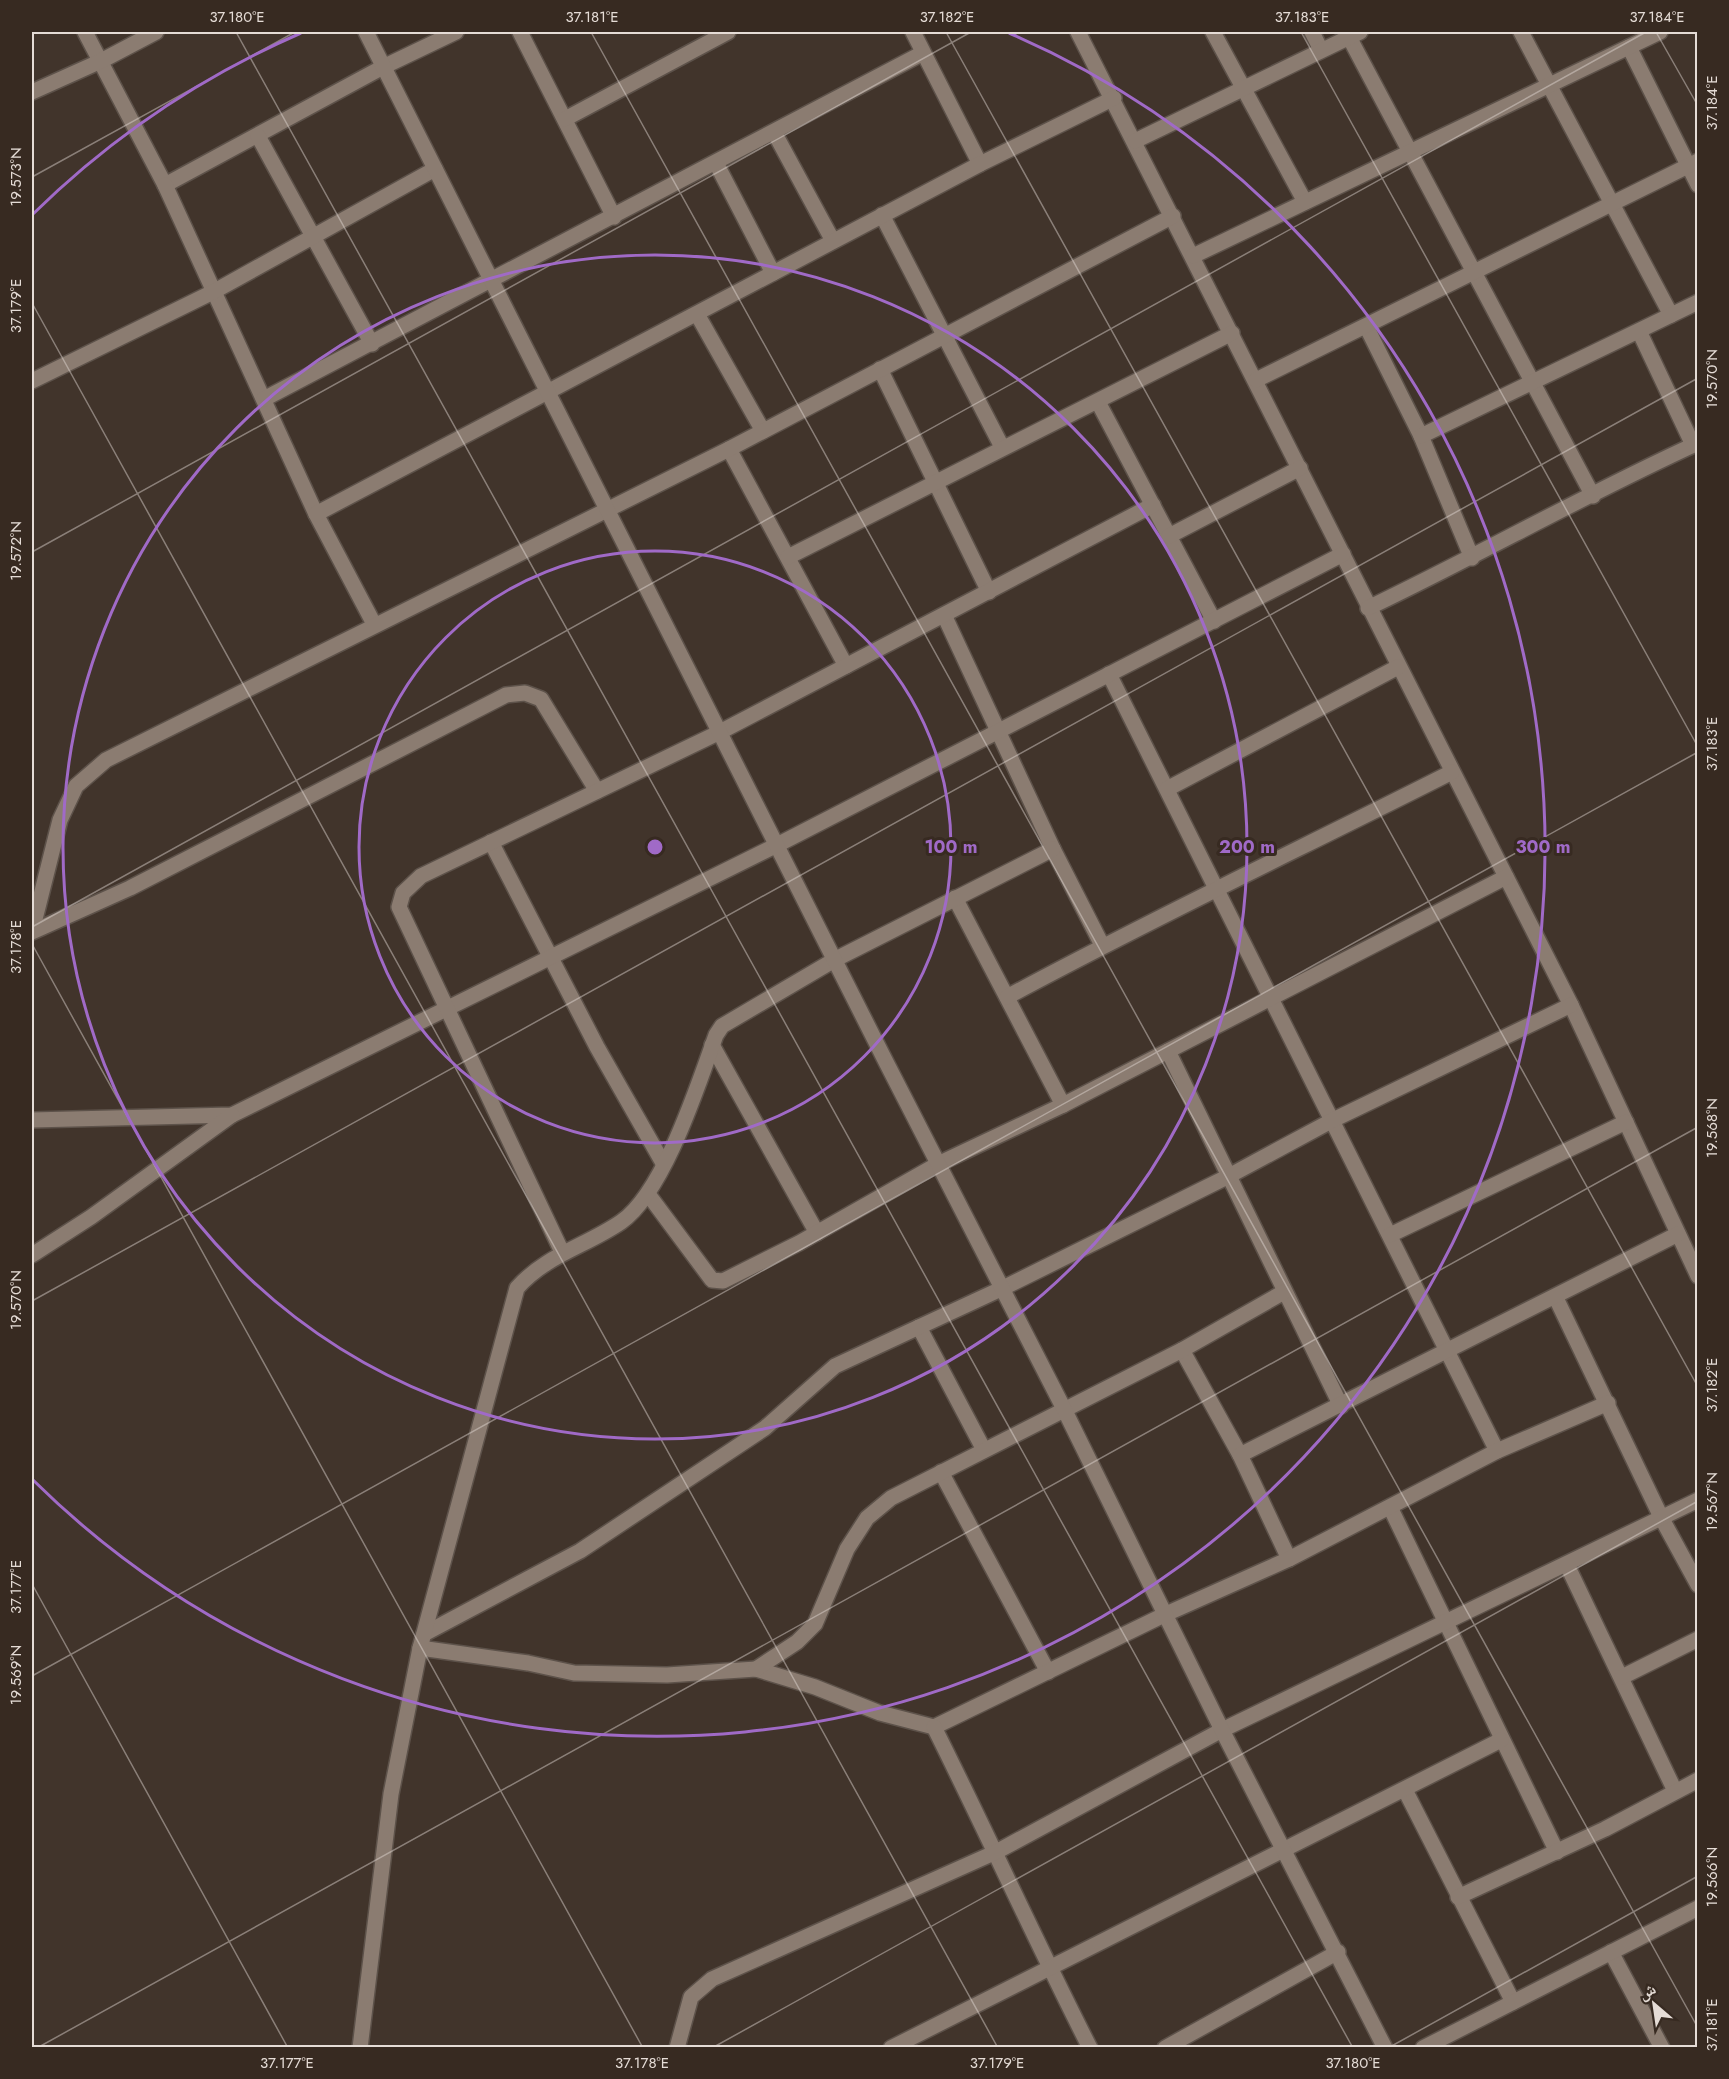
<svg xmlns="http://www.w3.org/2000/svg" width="1729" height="2079" viewBox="0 0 1729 2079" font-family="Jost,'Noto Naskh Arabic',sans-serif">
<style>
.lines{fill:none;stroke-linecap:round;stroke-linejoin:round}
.street-casing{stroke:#5d524a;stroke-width:18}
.secondary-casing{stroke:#5d524a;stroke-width:18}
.street{stroke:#8b7c71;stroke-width:15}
.secondary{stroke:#8b7c71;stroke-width:15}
.ticks{fill:none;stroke:#e5dcd6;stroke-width:1.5;stroke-opacity:0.45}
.ring{fill:none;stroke:#a06ac7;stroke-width:3}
.centre{fill:#a06ac7;stroke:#372a21;stroke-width:3}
.ring-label{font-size:18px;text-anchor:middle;font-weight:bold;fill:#a06ac7;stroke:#372a21;stroke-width:6;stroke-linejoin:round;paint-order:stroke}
.neatline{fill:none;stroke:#e5dcd6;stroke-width:2}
.ticks-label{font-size:15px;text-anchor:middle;fill:#e5dcd6}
</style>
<rect width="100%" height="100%" fill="#41342b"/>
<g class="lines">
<defs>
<g id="street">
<polyline points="85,32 165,185 383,67 456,32"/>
<polyline points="520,32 614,217"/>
<polyline points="913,32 980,164"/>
<polyline points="1078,32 1571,1005 1698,1276"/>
<polyline points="1213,32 1305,202"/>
<polyline points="1312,32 1321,50"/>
<polyline points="1521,32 1671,315"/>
<polyline points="1349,37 1593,496"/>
<polyline points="1629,47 1698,185"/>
<polyline points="32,92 101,61 156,32"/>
<polyline points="565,119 728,32"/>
<polyline points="774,132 833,241"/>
<polyline points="258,136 372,344"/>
<polyline points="1135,141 1360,32"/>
<polyline points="716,163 773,273"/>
<polyline points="165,185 316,514 374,624"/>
<polyline points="882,215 1002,447"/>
<polyline points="1193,256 1660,32"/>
<polyline points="697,314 763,431"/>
<polyline points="1366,326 1421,436 1472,558"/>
<polyline points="1639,331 1693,445"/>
<polyline points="880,369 989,592"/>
<polyline points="1256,380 1698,161"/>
<polyline points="32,381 213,292 435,169"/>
<polyline points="264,399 923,53"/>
<polyline points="1098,402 1214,621"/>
<polyline points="1421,436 1698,302"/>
<polyline points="729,449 846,666"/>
<polyline points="316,514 980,164 1114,98"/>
<polyline points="1169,536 1300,468"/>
<polyline points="788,557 1232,333"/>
<path d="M1368,608C1479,555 1586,494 1698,443"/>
<polyline points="944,615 1053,849 1102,945"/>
<polyline points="1109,674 1497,1451"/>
<polyline points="1167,789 1398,667"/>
<polyline points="491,842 597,1047 663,1163"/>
<polyline points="955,898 1063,1105"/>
<polyline points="32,931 60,820 76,786 106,760 729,449 1173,216"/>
<polyline points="32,932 130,888 506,695 525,693 541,699 597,791"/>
<path d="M1007,997C1153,918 1304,847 1452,772"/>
<polyline points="712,1045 817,1233"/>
<polyline points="1168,1051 1341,1406"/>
<polyline points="32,1120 232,1115 777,845 1343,554"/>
<polyline points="648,1194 712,1280 723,1281 799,1243 938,1164 1063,1105 1506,877"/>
<polyline points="1390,1235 1626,1122"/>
<polyline points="562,1252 399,907 403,893 421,876 720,732 1153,505"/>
<polyline points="32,1255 91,1217 232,1115"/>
<polyline points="1556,1298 1662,1519 1698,1585"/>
<polyline points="919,1327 984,1450"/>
<polyline points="1182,1350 1240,1455 1289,1559"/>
<polyline points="1240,1455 1678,1234"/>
<polyline points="941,1472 1048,1672"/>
<polyline points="1390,1507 1557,1852"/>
<polyline points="1567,1565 1675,1791"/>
<polyline points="424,1634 580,1551 765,1428 835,1366 1003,1288 1227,1177 1333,1120 1571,1005"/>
<polyline points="420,1648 528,1663 574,1673 667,1675 756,1669 815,1687 880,1713 934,1727 1166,1614 1289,1559 1497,1451 1608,1403"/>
<polyline points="756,1669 797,1642 815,1624 847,1549 867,1518 891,1498 1182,1350 1284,1292"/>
<polyline points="1622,1677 1698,1639"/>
<path d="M934,1727C987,1833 1036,1942 1090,2048"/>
<polyline points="1405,1790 1513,2002"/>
<polyline points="1458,1897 1605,1829 1698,1780"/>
<polyline points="1611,1952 1662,2048"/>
<path d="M360,2048L391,1794L420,1648L517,1288C546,1255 586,1246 621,1222C664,1192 698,1085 716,1035L722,1026L836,959L1053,849"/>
<polyline points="677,2048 691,1997 712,1979 996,1852 1222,1730 1698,1500"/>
<polyline points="891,2048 1501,1740"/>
<polyline points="1165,2048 1338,1952"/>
<polyline points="1423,2048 1698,1908"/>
</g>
<polyline id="secondary" points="366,32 886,1062 1064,1409 1222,1730 1385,2048"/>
</defs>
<use href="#street" class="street-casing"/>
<use href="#secondary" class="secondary-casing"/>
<use href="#street" class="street"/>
<use href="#secondary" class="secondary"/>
</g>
<path class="ticks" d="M236,32L1353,2048M591,32L1698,2028M946,32L1698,1387M1301,32L1698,747M1656,32L1698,106M32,177L295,32M32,303L998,2048M32,552L971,32M32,927L1646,32M32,944L643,2048M32,1301L1698,378M32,1584L288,2048M32,1676L1698,752M37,2048L1698,1127M712,2048L1698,1501M1388,2048L1698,1876"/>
<g class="ring">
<circle cx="655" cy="847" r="296"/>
<circle cx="655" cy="847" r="592"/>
<path d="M33 214A888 888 0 0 1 301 33M1009 33A888 888 0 1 1 33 1480"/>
</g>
<circle cx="655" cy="847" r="9" class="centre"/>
<g class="ring-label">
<text x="951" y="853">100 m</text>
<text x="1247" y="853">200 m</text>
<text x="1543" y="853">300 m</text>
</g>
<rect width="1729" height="2079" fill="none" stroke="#372a21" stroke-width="66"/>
<g transform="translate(1654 2004) rotate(331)" stroke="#372a21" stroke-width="4.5" paint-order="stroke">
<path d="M0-4.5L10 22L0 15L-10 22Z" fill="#e5dcd6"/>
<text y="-9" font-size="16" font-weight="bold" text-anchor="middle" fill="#e5dcd6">ش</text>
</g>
<rect x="33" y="33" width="1663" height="2013" class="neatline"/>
<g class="ticks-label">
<text x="237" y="22">37.180°E</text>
<text x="592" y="22">37.181°E</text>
<text x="947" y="22">37.182°E</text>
<text x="1302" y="22">37.183°E</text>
<text x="1657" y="22">37.184°E</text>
<text transform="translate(1712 103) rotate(-90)" y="5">37.184°E</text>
<text transform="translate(16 177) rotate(-90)" y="5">19.573°N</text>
<text transform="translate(16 306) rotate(-90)" y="5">37.179°E</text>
<text transform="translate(1712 379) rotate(-90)" y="5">19.570°N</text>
<text transform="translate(16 551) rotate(-90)" y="5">19.572°N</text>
<text transform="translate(1712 744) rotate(-90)" y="5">37.183°E</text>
<text transform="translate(16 947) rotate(-90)" y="5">37.178°E</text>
<text transform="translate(1712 1128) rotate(-90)" y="5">19.568°N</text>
<text transform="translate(16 1300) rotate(-90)" y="5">19.570°N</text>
<text transform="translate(1712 1385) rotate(-90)" y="5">37.182°E</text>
<text transform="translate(1712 1502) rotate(-90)" y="5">19.567°N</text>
<text transform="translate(16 1587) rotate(-90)" y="5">37.177°E</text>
<text transform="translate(16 1675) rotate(-90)" y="5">19.569°N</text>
<text transform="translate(1712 1877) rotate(-90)" y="5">19.566°N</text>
<text transform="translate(1712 2025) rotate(-90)" y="5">37.181°E</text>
<text x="287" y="2068">37.177°E</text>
<text x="642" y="2068">37.178°E</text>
<text x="997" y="2068">37.179°E</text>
<text x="1353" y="2068">37.180°E</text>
</g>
</svg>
